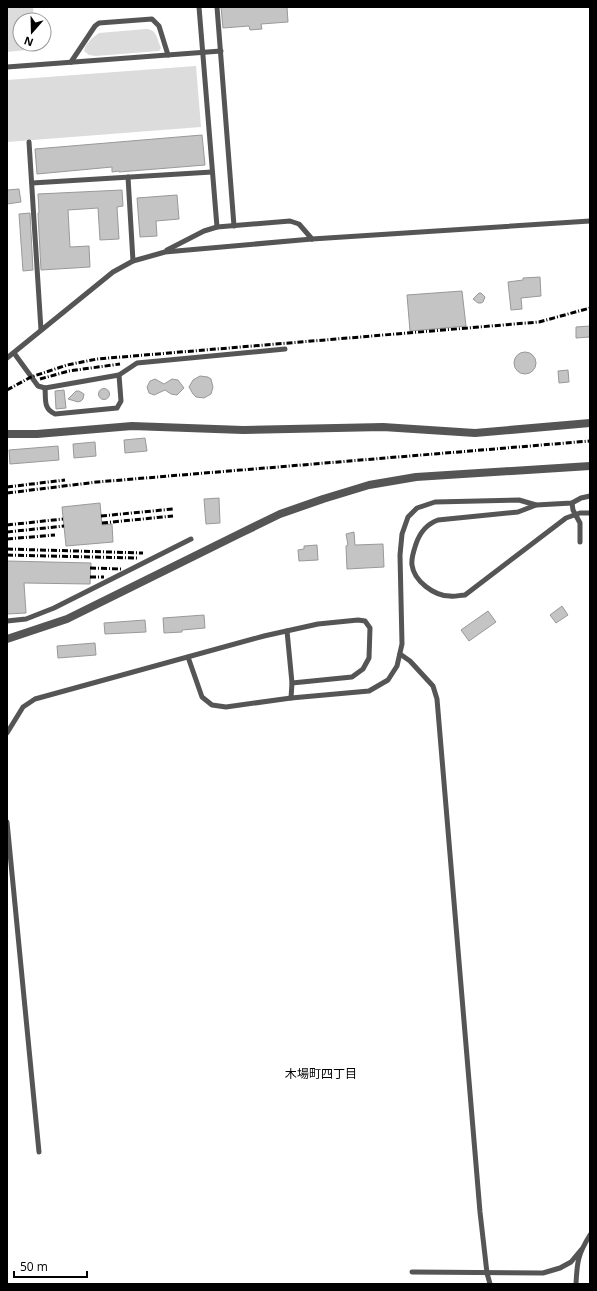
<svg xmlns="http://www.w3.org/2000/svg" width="597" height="1291" viewBox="0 0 597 1291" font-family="'Open Sans','Noto Sans JP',sans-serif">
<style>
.green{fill:#dcdcdc}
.building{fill:#c4c4c4;stroke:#999}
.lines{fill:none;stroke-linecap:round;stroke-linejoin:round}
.service{stroke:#555;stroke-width:5}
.minor{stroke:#555;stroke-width:8}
.tertiary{stroke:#555;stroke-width:8}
.rail{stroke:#000;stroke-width:3;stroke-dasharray:6 2 1 2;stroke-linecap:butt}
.labels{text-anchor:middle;stroke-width:3.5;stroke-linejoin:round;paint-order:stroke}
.neighbourhood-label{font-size:12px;fill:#000;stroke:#fff}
</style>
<rect width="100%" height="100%" fill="#fff"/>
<g class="green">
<polygon points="7,7 33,7 34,20 20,20 20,44 36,44 36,49 7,52"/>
<path d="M146,29C157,29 157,39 161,48L159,51L96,56L89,55L84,51C85,44 93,37 99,33Z"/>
<polygon points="196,66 201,127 7,142 7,80"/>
</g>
<g class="building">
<polygon points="221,7 287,7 288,22 261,24 262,29 250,30 249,26 223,28"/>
<polygon points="202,135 205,165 119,172 119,171 112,172 112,167 37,174 35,149"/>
<polygon points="19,189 21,202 7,204 7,190"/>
<polygon points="122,190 123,206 117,207 119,239 100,240 98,208 68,210 70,247 89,246 90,267 41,270 38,213 39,213 38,194"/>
<polygon points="177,195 179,219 156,221 157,236 140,237 137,198"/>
<polygon points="30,213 33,270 23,271 19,214"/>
<polygon points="540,277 541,296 521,298 522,309 511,310 508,282 523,280 523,278"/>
<polygon points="462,291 466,326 410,331 407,295"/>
<polygon points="479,293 481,293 485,297 483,302 481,303 478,303 473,299"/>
<polygon points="590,326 590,337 576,338 576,327"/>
<circle cx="525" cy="363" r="11"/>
<polygon points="568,370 569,382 559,383 558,371"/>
<polygon points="200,376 208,377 211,379 213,387 211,394 204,398 196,397 193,394 189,387 193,380"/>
<polygon points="155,379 164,384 172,379 178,380 184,388 177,395 171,394 165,390 154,395 149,393 147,387 150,381"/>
<circle cx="104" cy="394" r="5.5"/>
<polygon points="64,390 66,408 56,409 55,391"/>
<polygon points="76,391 79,391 84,394 83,399 81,401 78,402 68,399"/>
<polygon points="145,438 147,451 125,453 124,440"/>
<polygon points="95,442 96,456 74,458 73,444"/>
<polygon points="58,446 59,460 10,464 9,450"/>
<polygon points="219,498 220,523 206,524 204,499"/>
<polygon points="100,503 102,525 112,524 113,542 66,546 62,507"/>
<polygon points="354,532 355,545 383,544 384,567 347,569 346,546 348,545 346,534"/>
<polygon points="317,545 318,560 299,561 298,550 304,549 304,546"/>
<polygon points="7,561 91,563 90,584 24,583 26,613 7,614"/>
<polygon points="562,606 568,615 556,623 550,615"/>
<polygon points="488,611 496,622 469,641 461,630"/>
<polygon points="204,615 205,628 182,630 182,632 164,633 163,618"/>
<polygon points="145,620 146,632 105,634 104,623"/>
<polygon points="95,643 96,655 58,658 57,646"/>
</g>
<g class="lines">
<g class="service">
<polyline points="199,7 217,227"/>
<polyline points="217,7 234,226"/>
<polyline points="71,62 95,26 99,23 152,19 159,26 168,55"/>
<polyline points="7,67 221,51"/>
<polyline points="29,142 41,330"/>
<polyline points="128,177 133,261"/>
<polyline points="32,183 212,172"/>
<polyline points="167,250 204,231 217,227 290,221 299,224 312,239"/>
<polyline points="14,353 38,386 45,388 119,375 137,363 285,349"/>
<polyline points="7,358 113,272 133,261 165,252 312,239 590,221"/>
<path d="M45,388C46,399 43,409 55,414L117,408L121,401L119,375"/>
<polyline points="572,503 573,510 580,523 580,542"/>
<path d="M536,505L518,512L438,520C427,524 420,532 416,544C414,550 411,558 412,565C414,581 434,596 450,596C455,597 460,595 465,595L566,518L580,513H590"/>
<polyline points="7,621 26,619 54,608 191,539"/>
<polyline points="287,631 292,683 291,698"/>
<polyline points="400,654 410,661 433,686 437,699 480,1212 487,1273 490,1284"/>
<polyline points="188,657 202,697 212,705 226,707 291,698 369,691 388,680 397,666 402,644 400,555 402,534 408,517 417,508 435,502 519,500 536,505 572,503 581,498 590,496"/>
<polyline points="7,733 23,707 35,699 264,636 318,624 358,620 365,621 370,628 369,658 363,669 352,677 292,683"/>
<polyline points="7,822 39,1152"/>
<polyline points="412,1272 543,1273 560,1268 571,1262 581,1250"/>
<path d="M576,1284C577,1262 578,1254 590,1235"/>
</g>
<polyline class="minor" points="7,434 37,434 132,426 243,430 383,427 475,433 590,423"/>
<polyline class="tertiary" points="7,639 67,619 241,533 280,514 323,499 369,485 416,477 590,466"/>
<g class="rail">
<polyline points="40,379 69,371 120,364"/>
<polyline points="7,390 31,377 67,365 97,359 539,322 590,308"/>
<polyline points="7,487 65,480"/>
<polyline points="7,493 97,482 590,441"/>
<polyline points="101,516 173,509"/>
<polyline points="102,523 173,516"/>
<polyline points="7,525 63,519"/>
<polyline points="7,532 64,526"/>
<polyline points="7,539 55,535"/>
<polyline points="7,549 143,553"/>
<polyline points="7,555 138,558"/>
<polyline points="90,568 122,569"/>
<polyline points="90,577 104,577"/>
</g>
</g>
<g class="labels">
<g class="neighbourhood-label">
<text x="321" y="1078">木場町四丁目</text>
</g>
</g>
<rect width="597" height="1291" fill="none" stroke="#000000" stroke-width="16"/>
<g transform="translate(32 32) rotate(200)"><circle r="19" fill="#ffffff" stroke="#999999"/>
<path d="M0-3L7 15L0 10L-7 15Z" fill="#000000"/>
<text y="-6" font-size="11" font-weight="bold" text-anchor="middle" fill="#000000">N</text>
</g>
<path d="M14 1271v6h73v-6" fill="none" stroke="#000000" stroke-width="2"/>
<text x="20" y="1271" font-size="12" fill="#000000" stroke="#ffffff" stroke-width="3" paint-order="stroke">50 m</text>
</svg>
